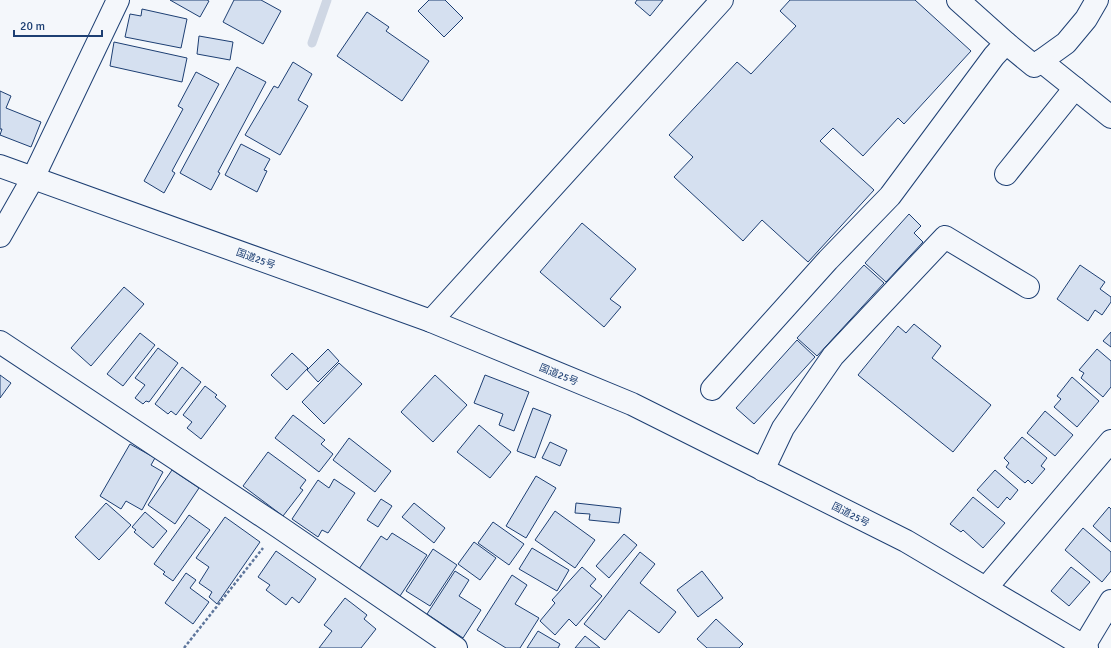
<svg xmlns="http://www.w3.org/2000/svg" width="1111" height="648" viewBox="0 0 1111 648" font-family="Signika,'Noto Sans JP',sans-serif">
<style>
.lines{fill:none;stroke-linecap:round;stroke-linejoin:round}
.stream{stroke:#cfd7e4;stroke-width:9}
.building{fill:#d5e0f0;stroke:#1d3f73}
.minor-casing{stroke:#1d3f73;stroke-width:24}
.tertiary-casing{stroke:#1d3f73;stroke-width:24}
.trunk-casing{stroke:#1d3f73;stroke-width:24}
.path{stroke:#5e769c;stroke-width:2.5;stroke-dasharray:3 2;stroke-linecap:butt}
.minor{stroke:#f4f7fb;stroke-width:22}
.tertiary{stroke:#f4f7fb;stroke-width:22}
.trunk{stroke:#f4f7fb;stroke-width:22}
.labels{text-anchor:middle;stroke-width:3;stroke-linejoin:round;paint-order:stroke}
.street-label{font-size:10px;fill:#1d3f73;stroke:#f4f7fb}
</style>
<rect width="100%" height="100%" fill="#f4f7fb"/>
<g class="lines">
<polyline class="stream" points="312,43 327,0"/>
</g>
<g class="building">
<polygon points="170,0 207,0 209,1 200,17"/>
<polygon points="234,0 261,0 281,11 263,44 223,22"/>
<polygon points="429,0 445,0 463,18 444,37 418,11"/>
<polygon points="637,0 663,0 650,16 635,3"/>
<polygon points="790,0 915,0 971,51 904,124 898,118 863,156 833,128 820,141 874,190 808,262 762,220 743,241 674,177 693,157 669,135 737,62 751,74 796,26 780,11"/>
<polygon points="142,9 187,19 181,48 125,37 130,14 141,16"/>
<polygon points="367,12 389,27 386,31 429,61 402,101 337,56"/>
<polygon points="199,36 233,42 230,60 197,54"/>
<polygon points="114,42 187,58 182,82 110,66"/>
<polygon points="293,62 312,74 298,100 308,106 280,155 245,135 274,86 278,88"/>
<polygon points="237,67 266,82 218,172 220,173 211,190 180,173"/>
<polygon points="196,72 219,84 172,171 175,173 164,193 144,181 183,109 178,106"/>
<polygon points="0,91 11,96 6,108 41,122 31,147 0,135 2,129 0,129"/>
<polygon points="241,144 270,159 264,170 267,171 257,192 225,175"/>
<polygon points="909,214 921,226 914,233 923,242 886,282 865,263"/>
<polygon points="582,223 636,269 610,299 621,307 604,327 540,272"/>
<polygon points="864,265 884,283 817,356 797,338"/>
<polygon points="1080,265 1105,282 1100,289 1111,297 1111,302 1102,315 1095,310 1088,321 1057,299"/>
<polygon points="124,287 144,304 91,366 71,348"/>
<polygon points="914,324 941,346 932,358 991,405 953,452 858,375 898,326 906,333"/>
<polygon points="1111,332 1111,347 1103,341"/>
<polygon points="140,333 155,345 123,386 107,374"/>
<polygon points="797,340 815,357 754,424 736,408"/>
<polygon points="158,348 178,363 149,402 146,401 143,404 135,398 145,385 135,378"/>
<polygon points="328,349 339,361 318,382 307,370"/>
<polygon points="1097,349 1111,361 1111,387 1103,397 1081,378 1084,373 1079,370"/>
<polygon points="292,353 308,368 287,390 271,375"/>
<polygon points="339,363 362,384 324,424 302,402"/>
<polygon points="182,367 201,382 176,415 171,411 168,414 155,404"/>
<polygon points="0,375 11,383 0,398"/>
<polygon points="435,375 467,405 433,442 401,412"/>
<polygon points="485,375 529,392 514,431 499,425 503,414 474,403"/>
<polygon points="1072,377 1099,401 1077,427 1054,407 1061,399 1057,396"/>
<polygon points="205,386 217,395 215,397 226,406 201,439 187,428 192,422 183,415"/>
<polygon points="533,408 551,415 535,458 517,451"/>
<polygon points="1045,411 1073,435 1055,456 1027,433"/>
<polygon points="293,415 325,440 321,444 333,454 319,472 275,438"/>
<polygon points="479,425 511,452 490,478 457,452"/>
<polygon points="1022,437 1047,458 1041,466 1045,469 1032,484 1028,480 1025,483 1006,467 1009,463 1004,458"/>
<polygon points="349,438 391,471 375,492 333,460"/>
<polygon points="550,442 567,450 560,466 542,458"/>
<polygon points="130,444 155,458 151,465 163,472 142,510 126,501 121,509 100,496"/>
<polygon points="268,452 306,480 300,488 303,490 283,516 243,486"/>
<polygon points="172,470 199,488 175,524 148,505"/>
<polygon points="995,470 1018,490 1010,500 1007,497 998,508 977,490"/>
<polygon points="536,476 556,488 526,538 506,526"/>
<polygon points="334,479 355,493 328,533 322,530 318,537 292,519 318,480 329,488"/>
<polygon points="973,497 1005,523 983,548 963,530 961,532 950,524"/>
<polygon points="381,499 392,506 378,527 367,520"/>
<polygon points="106,503 131,525 99,560 75,537"/>
<polygon points="414,503 445,528 434,543 402,517"/>
<polygon points="576,503 621,508 619,523 589,520 590,514 575,513"/>
<polygon points="1109,507 1111,509 1111,542 1093,526"/>
<polygon points="555,511 595,540 575,568 535,540"/>
<polygon points="145,512 167,531 153,548 134,532 136,530 132,527"/>
<polygon points="189,515 210,530 173,581 163,574 165,572 154,564"/>
<polygon points="225,517 260,542 217,604 209,597 212,592 199,583 209,567 196,558"/>
<polygon points="493,522 524,544 509,565 478,543"/>
<polygon points="1083,528 1111,552 1111,571 1102,582 1065,550"/>
<polygon points="392,533 427,555 400,596 359,569 381,536 387,540"/>
<polygon points="624,534 637,545 609,578 596,566"/>
<polygon points="474,542 496,558 480,580 458,564"/>
<polygon points="532,548 569,570 557,591 519,569"/>
<polygon points="433,549 457,565 430,606 406,591"/>
<polygon points="276,551 316,579 299,603 292,597 286,605 266,590 270,585 258,577"/>
<polygon points="640,552 655,564 640,583 676,612 659,633 629,610 605,640 584,624"/>
<polygon points="582,567 596,579 590,586 602,596 576,626 569,619 555,635 540,621 555,603 552,600"/>
<polygon points="1071,567 1090,582 1069,606 1051,591"/>
<polygon points="455,571 469,580 459,596 481,610 463,638 427,614"/>
<polygon points="702,571 723,598 698,617 677,590"/>
<polygon points="186,573 196,580 190,588 209,602 193,624 165,603"/>
<polygon points="512,575 527,585 515,604 539,618 520,648 506,648 477,630"/>
<polygon points="345,598 367,615 364,619 376,629 361,648 319,648 332,631 324,625"/>
<polygon points="716,619 743,644 739,648 707,648 697,639"/>
<polygon points="538,631 560,644 558,648 527,648"/>
<polygon points="585,636 600,648 575,648"/>
</g>
<g class="lines">
<defs>
<g id="minor">
<polyline points="1006,43 1034,66 1066,43 1086,19 1097,0"/>
<polyline points="1041,61 1111,117"/>
<polyline points="1006,174 1075,88"/>
<polyline points="0,236 33,178 118,0"/>
<polyline points="0,342 279,527 456,648"/>
<polyline points="712,389 828,260 890,196 994,56 1006,43 958,0"/>
<polyline points="763,470 783,428 833,356 945,237 1028,287"/>
<polyline points="986,588 1111,441"/>
<polyline points="1084,646 1111,601"/>
</g>
<polyline id="tertiary" points="431,321 722,0"/>
<polyline id="trunk" points="0,166 431,321 632,404 906,541 1087,648"/>
</defs>
<use href="#minor" class="minor-casing"/>
<use href="#tertiary" class="tertiary-casing"/>
<use href="#trunk" class="trunk-casing"/>
<polyline class="path" points="184,648 263,548"/>
<use href="#minor" class="minor"/>
<use href="#tertiary" class="tertiary"/>
<use href="#trunk" class="trunk"/>
</g>
<g class="labels">
<g class="street-label">
<text transform="translate(256 258) rotate(20)" y="4">国道25号</text>
<text transform="translate(559 374) rotate(22)" y="4">国道25号</text>
<text transform="translate(851 514) rotate(27)" y="4">国道25号</text>
</g>
</g>
<path d="M14 30v6h88v-6" fill="none" stroke="#1d3f73" stroke-width="2"/>
<text x="20" y="30" font-size="12" fill="#1d3f73" stroke="#f4f7fb" stroke-width="3" paint-order="stroke">20 m</text>
</svg>
